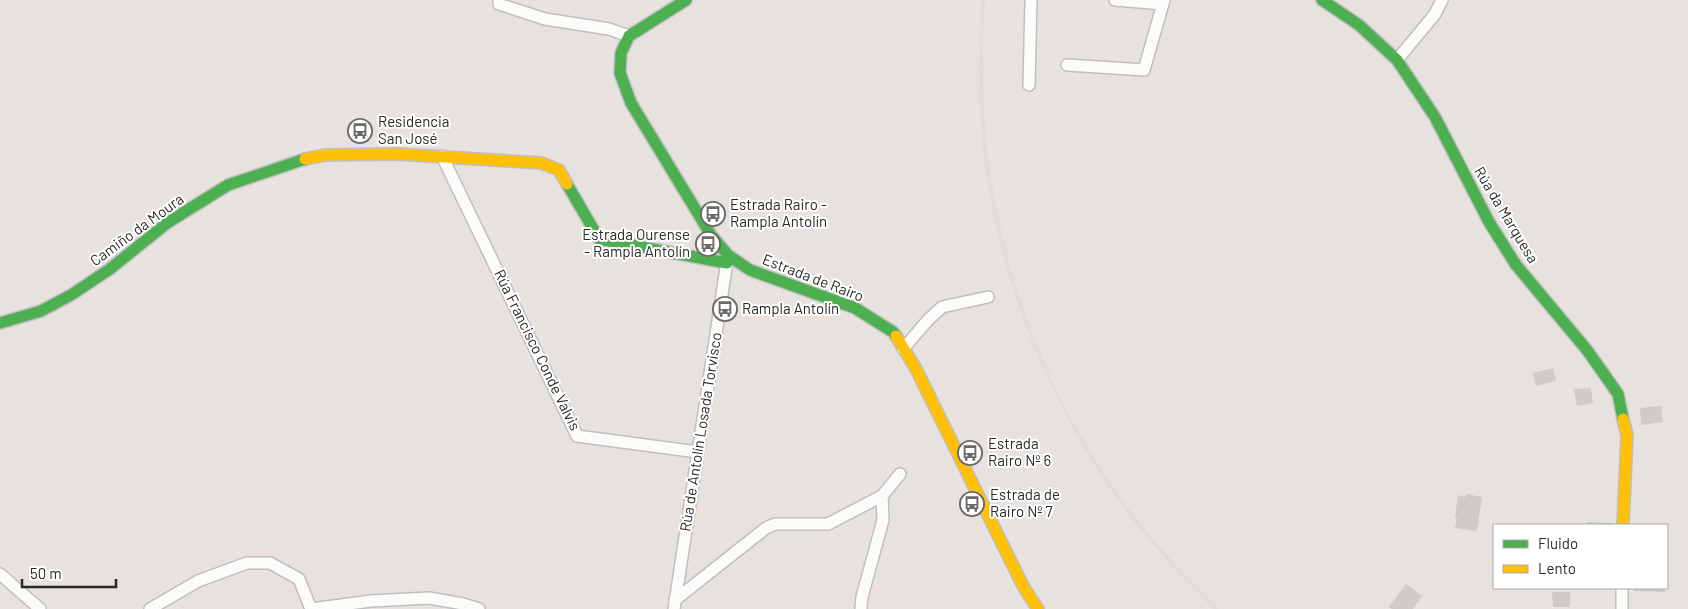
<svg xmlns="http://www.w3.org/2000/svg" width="1688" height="609" viewBox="0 0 1688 609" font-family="Barlow,sans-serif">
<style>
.building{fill:#cecbc8}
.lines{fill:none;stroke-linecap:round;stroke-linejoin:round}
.street-casing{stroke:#c0bfc0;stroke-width:14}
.fast-casing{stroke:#c0bfc0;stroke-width:14}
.slow-casing{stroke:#c0bfc0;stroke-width:14}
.street{stroke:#fbfbfa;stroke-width:11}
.fast{stroke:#4caf50;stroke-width:11}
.slow{stroke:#ffc107;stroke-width:11}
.rail{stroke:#ddddde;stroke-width:4}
.labels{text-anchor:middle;stroke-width:4;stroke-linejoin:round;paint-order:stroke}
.poi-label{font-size:15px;fill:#292929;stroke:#fff;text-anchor:start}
.street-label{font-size:15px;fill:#292929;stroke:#fff}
</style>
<rect width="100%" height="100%" fill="#e7e2de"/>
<g class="building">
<polygon points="1553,368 1556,381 1536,386 1533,373"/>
<polygon points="1591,388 1593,403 1577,406 1574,389"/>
<polygon points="1661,406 1663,422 1641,425 1640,408"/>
<polygon points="1466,494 1482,497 1477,531 1455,528 1457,518 1455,518 1458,495 1466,497"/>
<polygon points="1587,522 1613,523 1612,525 1586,525"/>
<polygon points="1406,584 1422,596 1413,609 1392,609 1389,607"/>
<polygon points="1634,588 1665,588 1665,592 1634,591"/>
<polygon points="1552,592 1570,592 1570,607 1553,607"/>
</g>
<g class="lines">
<defs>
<g id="street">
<polyline points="499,0 499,4 545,19 609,29 629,36"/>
<polyline points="1115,0 1163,4"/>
<polyline points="1397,60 1435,14 1442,0"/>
<polyline points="1067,65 1144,70 1164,0"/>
<polyline points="1029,85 1031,0"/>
<polyline points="442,156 577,436 698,452"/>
<polyline points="903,349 928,320 942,307 988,297"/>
<polyline points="0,574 40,609"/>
<polyline points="675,600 766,528 775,524 828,524 882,496 900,474"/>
<polyline points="150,609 198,581 247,563 270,563 299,579 311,609 371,601 429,598 463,604 479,609"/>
<polyline points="674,609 728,255"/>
<polyline points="861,609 862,597 883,520 882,496"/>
<polyline points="1622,609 1622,588"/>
</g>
<g id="fast">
<polyline points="686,0 629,36 621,53 620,73 631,103 711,235 728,255 750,270 855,308 893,332 896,336"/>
<polyline points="1322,0 1359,25 1397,60 1435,117 1489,222 1516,265 1587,350 1618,394 1623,419"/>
<polyline points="567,184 599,239 727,263"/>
<polyline points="0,323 41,311 71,295 110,269 167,223 228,185 305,159"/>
</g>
<g id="slow">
<polyline points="305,159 325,155 397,154 541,163 559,170 567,184"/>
<polyline points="896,336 916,369 1023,586 1038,609"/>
<polyline points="1623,525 1627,435 1623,419"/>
</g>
</defs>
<use href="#street" class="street-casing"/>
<use href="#fast" class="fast-casing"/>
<use href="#slow" class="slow-casing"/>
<use href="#street" class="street"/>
<use href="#fast" class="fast"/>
<use href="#slow" class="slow"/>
<path class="rail" d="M983,0C981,37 980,76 982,114C992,261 1047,409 1139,525C1163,555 1189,582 1216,609"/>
</g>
<defs>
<symbol id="bus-ring" viewBox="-11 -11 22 22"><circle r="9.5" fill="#fff" stroke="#6c6a68" stroke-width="1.5"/><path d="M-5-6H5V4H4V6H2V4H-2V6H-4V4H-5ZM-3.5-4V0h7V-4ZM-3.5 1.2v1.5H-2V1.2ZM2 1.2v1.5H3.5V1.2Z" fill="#6c6a68"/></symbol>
</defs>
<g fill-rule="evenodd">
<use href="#bus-ring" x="346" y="117" width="28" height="28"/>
<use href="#bus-ring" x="699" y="200" width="28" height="28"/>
<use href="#bus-ring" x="694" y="230" width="28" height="28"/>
<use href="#bus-ring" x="711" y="295" width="28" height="28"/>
<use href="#bus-ring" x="956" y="439" width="28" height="28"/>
<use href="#bus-ring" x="958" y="490" width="28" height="28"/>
</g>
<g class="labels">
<g class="poi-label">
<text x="378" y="127">Residencia<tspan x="378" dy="17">San José</tspan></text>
<text x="730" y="210">Estrada Rairo -<tspan x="730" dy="17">Rampla Antolín</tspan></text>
<text x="690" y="240" text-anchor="end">Estrada Ourense<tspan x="690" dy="17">- Rampla Antolín</tspan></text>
<text x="742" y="314">Rampla Antolín</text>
<text x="988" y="449">Estrada<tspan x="988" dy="17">Rairo Nº 6</tspan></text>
<text x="990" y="500">Estrada de<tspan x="990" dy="17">Rairo Nº 7</tspan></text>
</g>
<g class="street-label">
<text transform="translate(1506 215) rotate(59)" y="5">Rúa da Marquesa</text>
<text transform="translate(137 230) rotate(-36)" y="5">Camiño da Moura</text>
<text transform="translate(813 278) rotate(21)" y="5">Estrada de Rairo</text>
<text transform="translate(537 350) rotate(64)" y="5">Rúa Francisco Conde Valvis</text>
<text transform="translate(701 432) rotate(-81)" y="5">Rúa de Antolín Losada Torvisco</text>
</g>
</g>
<rect x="1493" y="524" width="175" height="65" fill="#ffffff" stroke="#a9a9a9"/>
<rect x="1503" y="540" width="25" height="8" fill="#4caf50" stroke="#a9a9a9"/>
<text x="1538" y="549" font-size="15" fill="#292929">Fluido</text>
<rect x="1503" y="565" width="25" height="8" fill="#ffc107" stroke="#a9a9a9"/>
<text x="1538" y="574" font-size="15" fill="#292929">Lento</text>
<path d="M22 579v8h94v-8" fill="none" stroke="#292929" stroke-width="2.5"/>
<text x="30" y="579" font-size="15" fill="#292929" stroke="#ffffff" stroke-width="4" paint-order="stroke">50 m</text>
</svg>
